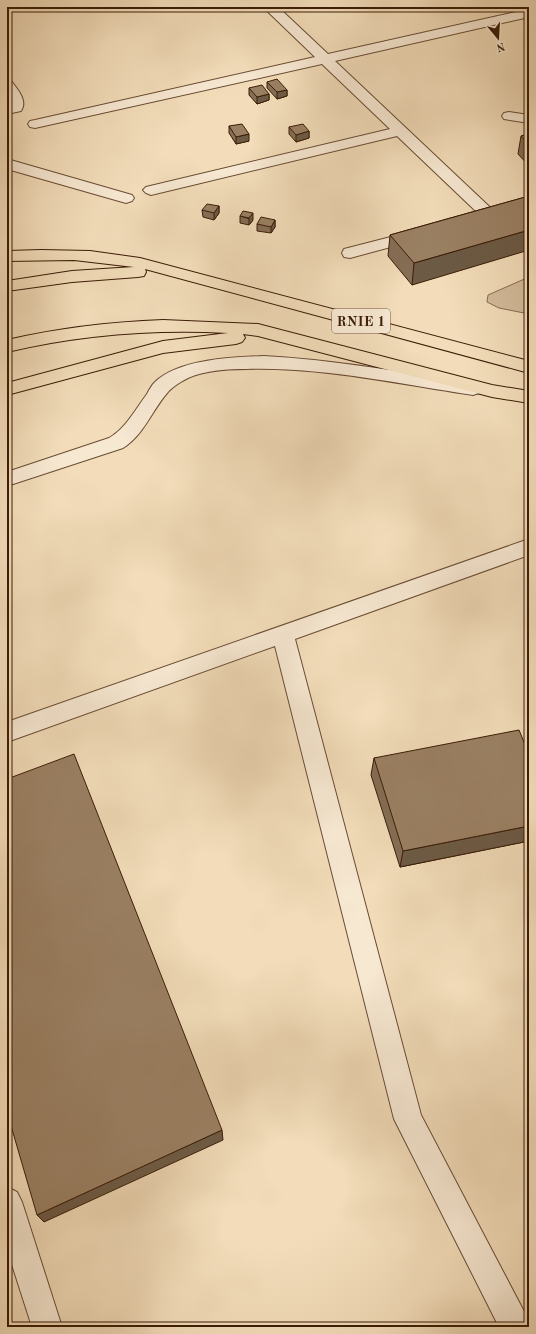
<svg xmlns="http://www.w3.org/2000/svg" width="536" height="1334" viewBox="0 0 536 1334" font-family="'Old Standard TT',serif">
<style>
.green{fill:#d3bb9b;stroke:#876c50}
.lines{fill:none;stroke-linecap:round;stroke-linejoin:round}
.minor-casing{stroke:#694c33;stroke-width:2}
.highway-casing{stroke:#3b1c06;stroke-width:2}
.minor{fill:#f7e8d2;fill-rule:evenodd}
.highway{fill:#f2dcb9;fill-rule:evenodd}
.wall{fill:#846e55;stroke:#3b1c06}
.shaded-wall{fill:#6c5a45;stroke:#3b1c06}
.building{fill:#9a8063;stroke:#3b1c06}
.labels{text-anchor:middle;stroke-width:3.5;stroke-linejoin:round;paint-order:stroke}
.shield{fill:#f7e8d2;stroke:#735943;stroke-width:1}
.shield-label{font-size:14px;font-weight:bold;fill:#3b1c06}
</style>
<rect width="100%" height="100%" fill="#f2dcb9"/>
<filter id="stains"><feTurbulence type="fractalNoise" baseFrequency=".005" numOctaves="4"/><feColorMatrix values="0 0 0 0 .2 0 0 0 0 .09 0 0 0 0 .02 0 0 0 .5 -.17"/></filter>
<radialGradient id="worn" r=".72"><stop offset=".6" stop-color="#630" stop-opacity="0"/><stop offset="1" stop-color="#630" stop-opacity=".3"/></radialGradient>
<polygon class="green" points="529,277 529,314 499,308 487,302 488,295"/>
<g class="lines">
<defs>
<g id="minor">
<polygon points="263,7 278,7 328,54 529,9 529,17 335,61 495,212 497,215 495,218 489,220 483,218 397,136 151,195 146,193 143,190 146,187 390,129 322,64 35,128 30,127 28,124 30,121 35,120 315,57"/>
<path d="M7,81L12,82C18,90 28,101 21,111L7,114L9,99L7,96Z"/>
<polygon points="509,112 529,115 529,123 504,119 502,116 504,113"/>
<polygon points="7,159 132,195 134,198 132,201 126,203 7,169"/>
<polygon points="418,230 424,232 426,235 424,238 350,258 344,257 342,253 344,249"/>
<path d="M264,356C334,360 404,372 473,383L479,385L482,389L479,393L473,395C399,384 323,367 247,369C228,369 206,370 188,378C182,381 172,387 168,392C152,410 144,435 123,448L7,486V472L109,438C126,428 135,410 147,394C149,390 152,385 155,382C179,359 233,357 264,356Z"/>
<polygon points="529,539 529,555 295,639 421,1115 529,1321 529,1327 499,1327 394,1119 275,646 7,742 7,722"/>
<polygon points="7,1187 17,1192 22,1202 62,1327 32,1327 7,1249"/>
</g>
<g id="highway">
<polygon points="41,250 90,251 140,258 529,361 529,373 145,269 146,272 144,276 138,277 72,282 7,291 7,281 72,271 134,267 74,260 7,261 7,251"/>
<path d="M163,320L258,324L492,385L529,391V403L492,397L258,336L243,334L245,338L242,342L236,344L163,353L7,395V383L163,341L228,333C153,329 80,335 7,352V340C59,328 110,322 163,320Z"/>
</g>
</defs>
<use href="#minor" class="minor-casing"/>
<use href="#highway" class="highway-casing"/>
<use href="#minor" class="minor"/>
<use href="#highway" class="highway"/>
</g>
<g class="wall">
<polygon points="267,82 287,90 287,96 277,99 267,88"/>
<polygon points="249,88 269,94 269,100 257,104 249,95"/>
<polygon points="229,126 249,141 236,144 229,133"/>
<polygon points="289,127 309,131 309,138 296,142 289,134"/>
<polygon points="529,134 529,166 518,154 521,136"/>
<polygon points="529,196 412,285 388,256 390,235"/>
<polygon points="219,206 219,213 214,220 203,217 202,210"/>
<polygon points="240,216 253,220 249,225 240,223"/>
<polygon points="275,220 275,227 271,233 257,231 257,224"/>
<polygon points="529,754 529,841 400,867 371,775 374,758"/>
</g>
<g class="shaded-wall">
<polygon points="287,90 287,96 277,99 277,92"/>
<polygon points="269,94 269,100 257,104 257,97"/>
<polygon points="309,131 309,138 296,142 296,135"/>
<polygon points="249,134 249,141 236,144 236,137"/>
<polygon points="219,206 219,213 214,220 214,213"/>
<polygon points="253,213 253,220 249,225 249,218"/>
<polygon points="275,220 275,227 271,233 271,227"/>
<polygon points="529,230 529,250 412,285 414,263"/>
<polygon points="529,826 529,841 400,867 403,851"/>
<polygon points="222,1130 223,1140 44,1222 37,1215"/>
</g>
<g class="building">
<polygon points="277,79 287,90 277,92 267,82"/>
<polygon points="262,85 269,94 257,97 249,88"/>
<polygon points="242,124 249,134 236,137 229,126"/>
<polygon points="303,124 309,131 296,135 289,127"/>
<polygon points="529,134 529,145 521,136"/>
<polygon points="529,196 529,230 414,263 390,235"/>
<polygon points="207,204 219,206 214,213 202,210"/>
<polygon points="243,211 253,213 249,218 240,216"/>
<polygon points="261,217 275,220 271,227 257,224"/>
<polygon points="519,730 529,754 529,826 403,851 374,758"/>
<polygon points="74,754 222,1130 37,1215 7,1112 7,779"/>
</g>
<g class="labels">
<rect class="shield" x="332" y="309" width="58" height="24" rx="3"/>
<g class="shield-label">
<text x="361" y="326">RNIE 1</text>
</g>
</g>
<rect width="536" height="1334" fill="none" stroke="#f2dcb9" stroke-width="24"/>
<rect x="8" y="8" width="520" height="1318" fill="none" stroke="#3b1c06" stroke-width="2"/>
<rect x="12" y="12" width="512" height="1310" fill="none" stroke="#3b1c06"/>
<g transform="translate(498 38) rotate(162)" stroke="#f7e8d2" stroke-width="3" paint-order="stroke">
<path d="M0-3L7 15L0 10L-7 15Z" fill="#3b1c06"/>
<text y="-6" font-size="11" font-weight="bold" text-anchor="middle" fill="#3b1c06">N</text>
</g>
<rect width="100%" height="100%" filter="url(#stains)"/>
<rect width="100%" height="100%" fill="url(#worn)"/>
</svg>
